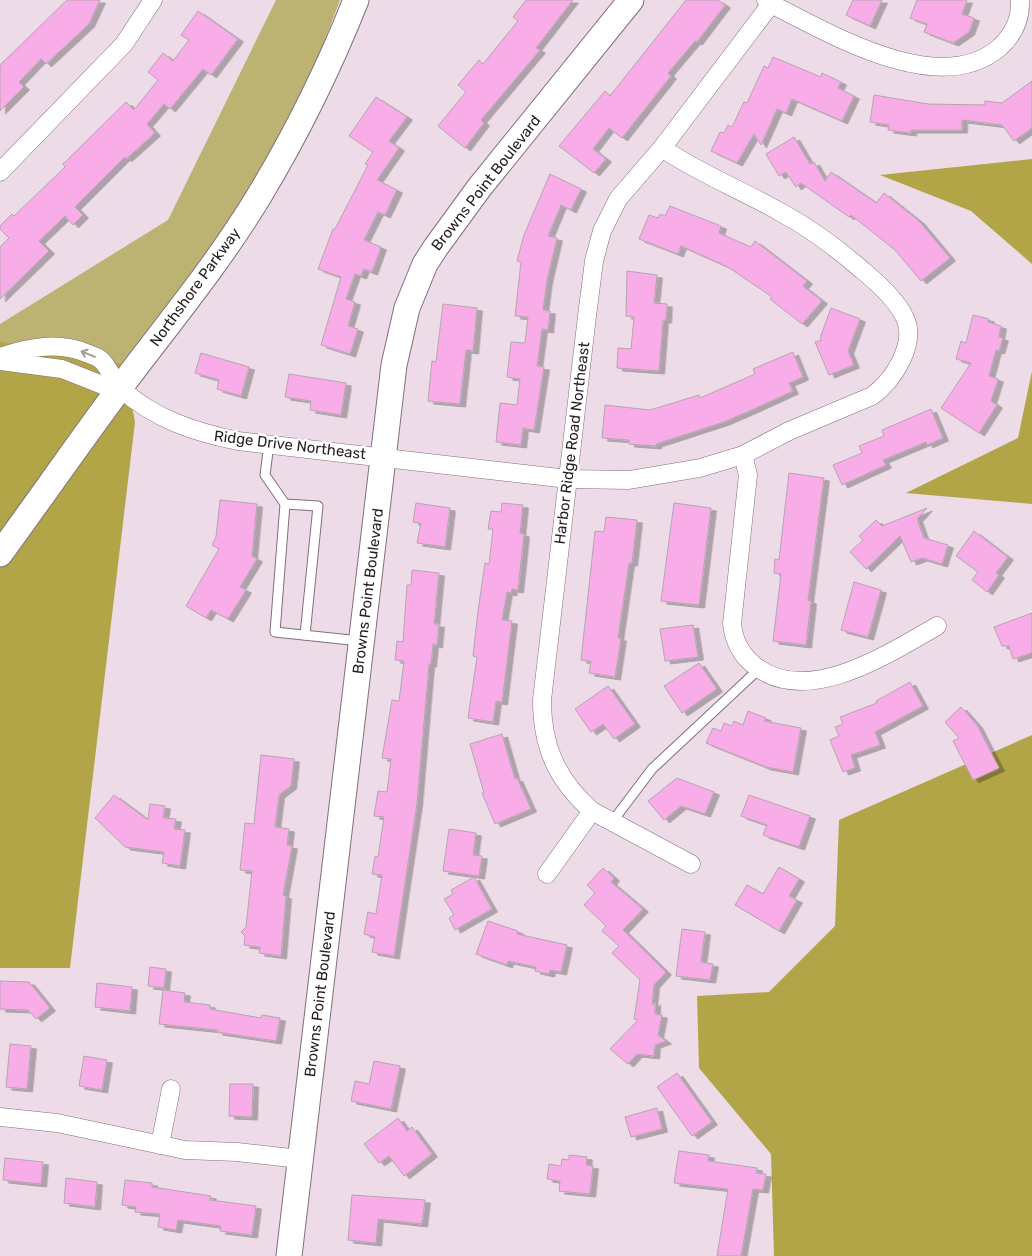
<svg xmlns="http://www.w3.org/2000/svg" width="1032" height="1256" viewBox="0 0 1032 1256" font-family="Rubik,sans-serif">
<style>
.green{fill:#bcb373}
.forest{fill:#b2a547}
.building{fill:#f9ade8;stroke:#b5a4b0;filter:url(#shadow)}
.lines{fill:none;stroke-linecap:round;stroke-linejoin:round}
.lane-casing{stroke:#80707c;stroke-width:11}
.street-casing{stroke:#80707c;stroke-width:19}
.secondary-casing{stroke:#80707c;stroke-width:27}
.lane{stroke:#fff;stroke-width:9}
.street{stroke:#fff;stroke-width:18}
.secondary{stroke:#fff;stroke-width:25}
.oneway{stroke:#9d9a9c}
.labels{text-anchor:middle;stroke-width:5;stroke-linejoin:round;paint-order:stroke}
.street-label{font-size:15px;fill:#251f24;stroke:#fff}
</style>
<defs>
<filter id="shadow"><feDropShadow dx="5.5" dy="3" stdDeviation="0" flood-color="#0004"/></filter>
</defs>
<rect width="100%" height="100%" fill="#eddbe8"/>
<polygon class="green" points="276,0 340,0 279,161 124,364 0,341 0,324 168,220"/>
<g class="forest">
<polygon points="1032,159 1032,264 971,211 880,175"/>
<polygon points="0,341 124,364 135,422 70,968 0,968"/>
<polygon points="1032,371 1032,504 906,493 1018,438"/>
<polygon points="1032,735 1032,1256 774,1256 771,1154 699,1068 697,996 769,992 835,926 839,820"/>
</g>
<g class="building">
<polygon points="67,0 100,0 89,24 46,64 41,59 19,82 24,87 0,111 0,65"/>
<polygon points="526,0 573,0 536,48 540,50 481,120 484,123 465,148 438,126 466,92 458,85 479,60 483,64 518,21 513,17"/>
<polygon points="686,0 718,0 725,5 697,42 695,41 668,73 671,76 622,138 609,128 593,149 606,159 594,173 559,146 605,91 610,96"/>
<polygon points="853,0 882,0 870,26 846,15"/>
<polygon points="917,0 967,0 962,14 974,18 969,32 953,43 924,32 927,24 910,18"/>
<polygon points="198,11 238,39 211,75 203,69 170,109 164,104 147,124 155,133 126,159 125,157 75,207 83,215 73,225 65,216 39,241 49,251 0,299 0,247 9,238 0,229 0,226 12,214 14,216 65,167 63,164 126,102 134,110 158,80 148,72 163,53 173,61 189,40 181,35"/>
<polygon points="773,57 821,77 822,73 841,82 838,88 854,96 842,121 792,99 786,113 777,109 761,145 754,134 737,163 711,151 720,132 724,133 728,125 732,127 744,102 747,103 764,66 768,68"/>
<polygon points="1032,81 1032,128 1014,141 1002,125 962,120 962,130 911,130 911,133 888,130 889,125 870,122 874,95 928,104 985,105 985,101 1002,103"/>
<polygon points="376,97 407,117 389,141 399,148 377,180 397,190 385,215 378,212 364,240 381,247 372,272 364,269 361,276 355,274 346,299 355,302 348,326 358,329 350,354 321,345 341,277 318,269 333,229 335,229 368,165 365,164 373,152 349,136"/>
<polygon points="794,137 810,164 814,162 825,181 831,172 876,203 884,193 919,221 950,258 921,281 895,250 851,215 849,217 801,183 796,187 786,172 779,176 766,154"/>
<polygon points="550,174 581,189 571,210 561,205 548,236 557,238 547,280 543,310 550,311 548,330 542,329 537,366 544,367 534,430 523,428 521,445 496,442 500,403 517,405 520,379 507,377 511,342 525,343 528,317 515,316 521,262 517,261 524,235"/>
<polygon points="670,206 721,226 719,233 751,247 755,241 807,281 803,286 822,301 802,324 770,299 772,297 728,267 681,246 678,254 639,239 649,215 658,218 660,214 665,216"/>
<polygon points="627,271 657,275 654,303 667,304 666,320 663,320 659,371 617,368 618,348 631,349 634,317 626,316"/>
<polygon points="443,304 477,308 473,351 466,350 460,404 428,401 432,361 436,362"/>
<polygon points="831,308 860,319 848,351 854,365 829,375 815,342 822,340 820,338"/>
<polygon points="973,315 989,319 988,322 1001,326 999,337 1003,338 999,351 996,350 989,376 998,379 991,401 997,405 979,433 941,408 971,363 956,359 961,341 966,343"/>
<polygon points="793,352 803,377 789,383 793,391 756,408 724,422 656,444 656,446 629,444 629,440 602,438 605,405 650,410 699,395 700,398 755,374 753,369"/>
<polygon points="201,353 249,367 241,396 217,389 219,380 195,373"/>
<polygon points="289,374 346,383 341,415 310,410 311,401 285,397"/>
<polygon points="931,409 943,438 927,445 926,442 883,460 886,465 842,485 833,465 862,453 859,446 884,436 882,430"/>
<polygon points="789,473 824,478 808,600 811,601 806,645 773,641 781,574 774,573 775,559 779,560"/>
<polygon points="220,500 257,504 252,556 257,559 240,587 246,590 228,619 211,610 206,618 186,606 219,549 212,545 216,537"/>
<polygon points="416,503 450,508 445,547 417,543 421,523 413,522"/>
<polygon points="502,503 523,505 520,533 524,534 518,590 512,589 511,593 507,592 502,620 512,621 502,702 496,701 493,722 468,718 477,657 473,656 478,611 485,563 489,564 493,529 488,529 491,511 501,512"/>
<polygon points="674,503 711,508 699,605 661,601"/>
<polygon points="927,508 917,519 924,538 948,545 942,564 922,558 911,562 900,536 866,569 850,552 863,540 859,536 876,520 882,526"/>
<polygon points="606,517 637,520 632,563 629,563 618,638 621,638 615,677 589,673 591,661 581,660 595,531 604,532"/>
<polygon points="974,531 1008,557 996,573 999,575 987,592 972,580 978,572 956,556"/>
<polygon points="412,570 439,573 434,624 439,624 437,645 433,644 431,664 429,664 417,803 394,956 372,952 375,937 364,934 368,912 376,914 382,875 372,874 375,856 378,857 384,817 374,816 378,791 387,792 391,759 382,758 392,700 399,701 404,661 395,660 397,641 403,642 407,585 411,585"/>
<polygon points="854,582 881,590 868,637 841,630"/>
<polygon points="1032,613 1032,653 1013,659 1009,646 1002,646 994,627"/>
<polygon points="693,625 698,657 665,661 660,629"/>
<polygon points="699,663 717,689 682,713 664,686"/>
<polygon points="910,682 923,706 875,732 880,745 851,755 855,768 843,772 830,740 839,736 835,727 843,724 840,717 877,703 876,701"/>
<polygon points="608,686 635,724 614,739 603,724 591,732 575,709"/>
<polygon points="961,707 977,725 999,768 973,780 953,741 959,738 945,722"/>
<polygon points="748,711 766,718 764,721 801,728 793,772 766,767 706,743 713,728 721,731 724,723 732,726 734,721 743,725"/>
<polygon points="502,734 515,779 517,778 531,809 495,824 482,793 484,793 470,744"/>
<polygon points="261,755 294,759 291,786 279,795 275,827 289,829 287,845 292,846 283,895 286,896 281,956 259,953 260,947 244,945 245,936 241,932 246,927 252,871 240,870 245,823 254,824"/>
<polygon points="677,778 714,792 705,814 681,806 664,820 648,801"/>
<polygon points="114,795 148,820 150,804 165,806 163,818 176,819 174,829 185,830 180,866 162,863 164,852 125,847 95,818"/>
<polygon points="749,795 810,816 799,847 763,835 767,825 741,816"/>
<polygon points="449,829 476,833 473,855 482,856 479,876 443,871"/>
<polygon points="779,867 799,879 789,896 797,900 779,931 735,905 747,885 763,894"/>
<polygon points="603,868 614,878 611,882 643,909 623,930 666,972 654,985 652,1005 655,1002 655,1014 662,1015 658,1035 666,1041 655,1045 654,1056 637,1054 628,1064 610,1049 638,1020 634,1019 640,980 612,953 619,946 602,931 606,926 584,905 595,893 587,885"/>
<polygon points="474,877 492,909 455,930 449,918 454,915 444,899 453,894 451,890"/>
<polygon points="488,921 518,931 517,934 567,945 561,972 550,970 549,974 535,971 536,967 508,961 507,965 476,954"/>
<polygon points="682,929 705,932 701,962 713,964 710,980 676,976"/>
<polygon points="150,967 166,969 164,988 148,986"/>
<polygon points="0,981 29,982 50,1008 36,1019 28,1010 0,1009"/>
<polygon points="97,983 132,987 130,1011 95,1007"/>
<polygon points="163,990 185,993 184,1002 210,1005 210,1009 261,1018 262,1015 280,1018 276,1041 217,1032 217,1030 159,1024"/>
<polygon points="10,1044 31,1046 27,1089 6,1087"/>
<polygon points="84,1056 107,1060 102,1090 79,1086"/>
<polygon points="374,1061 400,1066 391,1109 351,1101 355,1081 369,1084"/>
<polygon points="677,1073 712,1122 692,1136 657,1087"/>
<polygon points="230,1084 253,1084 252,1117 229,1116"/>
<polygon points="657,1108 662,1129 631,1137 625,1117"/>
<polygon points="398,1118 407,1131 412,1127 432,1154 404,1176 389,1156 379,1163 364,1144"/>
<polygon points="679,1151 709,1155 708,1161 757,1168 756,1173 766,1174 763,1190 753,1189 741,1256 717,1256 728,1189 674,1183"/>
<polygon points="569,1155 587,1157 586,1165 593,1166 590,1194 559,1191 560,1181 547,1179 549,1164 561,1166 562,1159 569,1160"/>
<polygon points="5,1158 43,1162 41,1184 3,1180"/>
<polygon points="66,1178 97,1182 95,1207 64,1203"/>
<polygon points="125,1180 152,1183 152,1187 211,1196 210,1200 256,1206 252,1235 220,1231 221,1226 178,1220 176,1230 158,1227 160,1214 135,1212 136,1207 122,1205"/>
<polygon points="352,1195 425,1200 422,1224 378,1219 376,1243 348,1240"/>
</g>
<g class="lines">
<defs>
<g id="lane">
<polyline points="269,444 265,475 285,504 275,632 360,641"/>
<polyline points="285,504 318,506 305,635"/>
<polyline points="612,822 652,769 759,669"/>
</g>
<g id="street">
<path d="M774,0L771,4C829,33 940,100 1000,47C1014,34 1021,19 1020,0"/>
<polyline points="0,172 124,44 153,0"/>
<path d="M0,357C29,347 59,341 89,354C93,356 99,357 102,361C110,369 113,381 121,389C155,419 194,432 238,441L568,479L629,480L700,468L743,455L789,431L872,396C893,381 917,344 905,318C896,299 878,283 862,270C837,248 811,229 782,213C742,190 700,174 662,148"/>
<polyline points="0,361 62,369 105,386 120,388"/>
<path d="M743,455L748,475L732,624C734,642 741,655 755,666C808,707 888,654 937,626"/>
<path d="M691,864L592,811C557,780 542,747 542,700L587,316L594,261L602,231L618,199L662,148L771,4L766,0"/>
<polyline points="547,874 592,811"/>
<polyline points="0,1117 57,1123 185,1150 237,1152 300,1159"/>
<polyline points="160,1145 171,1089"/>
</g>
<g id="secondary">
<path d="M0,554C40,499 79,443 119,389C167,325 218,264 259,196C297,133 329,68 356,0"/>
<polyline points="289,1256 394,365 407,308 425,264 436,247 479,188 631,0"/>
</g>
</defs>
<use href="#lane" class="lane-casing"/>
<use href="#street" class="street-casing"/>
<use href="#secondary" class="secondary-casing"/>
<use href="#lane" class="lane"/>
<use href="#street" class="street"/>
<use href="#secondary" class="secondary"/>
</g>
<defs><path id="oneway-shaft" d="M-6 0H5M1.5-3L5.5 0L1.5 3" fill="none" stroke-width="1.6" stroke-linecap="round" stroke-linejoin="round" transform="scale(1.25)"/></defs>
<use class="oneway" href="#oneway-shaft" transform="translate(88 354) rotate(-158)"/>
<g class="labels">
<g class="street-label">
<text transform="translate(486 183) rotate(-52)" y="5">Browns Point Boulevard</text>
<text transform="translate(195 287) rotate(-54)" y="5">Northshore Parkway</text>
<text transform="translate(572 443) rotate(-83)" y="5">Harbor Ridge Road Northeast</text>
<text transform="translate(290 445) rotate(7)" y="5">Ridge Drive Northeast</text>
<text transform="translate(368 591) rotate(-83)" y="5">Browns Point Boulevard</text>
<text transform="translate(320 994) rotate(-83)" y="5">Browns Point Boulevard</text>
</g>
</g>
</svg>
